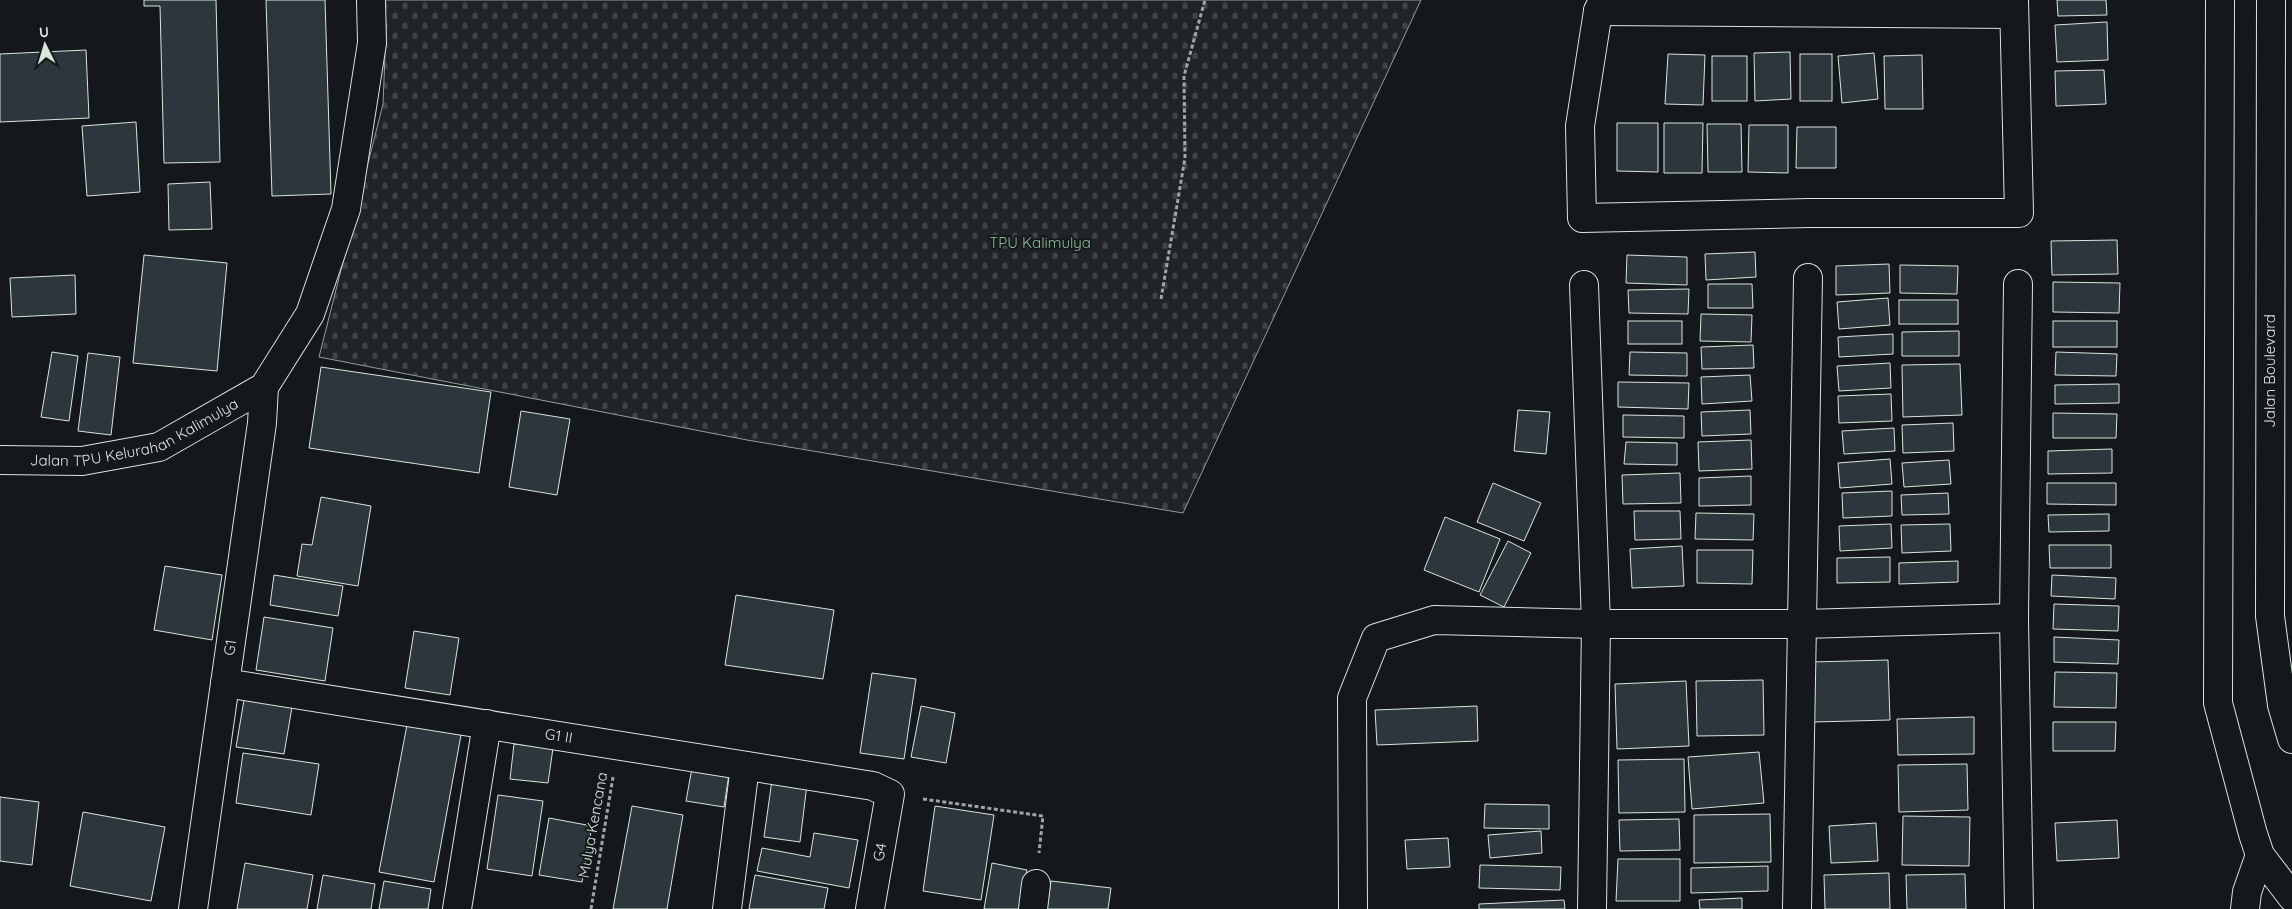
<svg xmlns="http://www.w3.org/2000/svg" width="2292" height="909" viewBox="0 0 2292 909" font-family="Quicksand,sans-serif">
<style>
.cemetery{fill:url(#cemetery-stones);stroke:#939e99}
.building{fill:#2c363c;stroke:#d8e6dc}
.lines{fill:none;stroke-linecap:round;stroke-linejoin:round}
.minor-casing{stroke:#d8e6dc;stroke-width:30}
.major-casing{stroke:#d8e6dc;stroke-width:30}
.path{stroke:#9da8a2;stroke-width:3;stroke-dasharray:4 2.5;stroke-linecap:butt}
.minor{stroke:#14181c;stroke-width:28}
.major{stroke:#14181c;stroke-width:28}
.labels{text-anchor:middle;stroke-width:4;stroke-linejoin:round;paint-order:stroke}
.park-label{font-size:15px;fill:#8ac095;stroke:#14181c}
.street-label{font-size:15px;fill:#d8e6dc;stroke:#14181c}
</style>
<defs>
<pattern id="cemetery-stones" width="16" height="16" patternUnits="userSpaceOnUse" patternTransform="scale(1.25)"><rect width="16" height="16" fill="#202428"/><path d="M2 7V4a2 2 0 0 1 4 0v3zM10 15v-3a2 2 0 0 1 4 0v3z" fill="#404447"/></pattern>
</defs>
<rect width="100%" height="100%" fill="#14181c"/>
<polygon class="cemetery" points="384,0 1421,0 1183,513 747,440 319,357 383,104 386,29"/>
<g class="building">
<polygon points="144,0 216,0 220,162 164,163 160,6 144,6"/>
<polygon points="266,0 325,0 331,194 272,196"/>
<polygon points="2057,0 2106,0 2107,15 2058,16"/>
<polygon points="2107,22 2108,60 2057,62 2055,25"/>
<polygon points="86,50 89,118 0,122 0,54"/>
<polygon points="1790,52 1791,99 1755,101 1754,53"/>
<polygon points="1874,53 1878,99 1842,103 1838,56"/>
<polygon points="1668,54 1705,55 1703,105 1665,104"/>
<rect x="1800" y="54" width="32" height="47"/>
<polygon points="1922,55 1923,109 1885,109 1884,56"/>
<rect x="1712" y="56" width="35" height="45"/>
<polygon points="2104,70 2106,104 2056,106 2055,71"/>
<polygon points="136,122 140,192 87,196 82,126"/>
<polygon points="1617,123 1658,123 1658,172 1617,171"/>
<polygon points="1664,123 1703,123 1702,173 1664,173"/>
<polygon points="1707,124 1741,124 1742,172 1708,172"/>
<polygon points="1749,125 1788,125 1788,173 1748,172"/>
<polygon points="1797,127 1836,127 1836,168 1796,168"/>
<polygon points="210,182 212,229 169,230 168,184"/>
<polygon points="2117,240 2118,274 2052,275 2051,241"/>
<polygon points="1755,252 1756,277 1706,280 1705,254"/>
<polygon points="144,255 227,263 217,371 133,363"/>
<polygon points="1627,255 1687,257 1687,285 1626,283"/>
<polygon points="1889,264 1890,293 1836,295 1836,266"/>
<polygon points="1900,265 1958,266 1957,294 1900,293"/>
<polygon points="75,275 76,314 12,317 10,278"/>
<polygon points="2053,282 2120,283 2119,313 2053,312"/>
<polygon points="1708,284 1752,284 1753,308 1708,308"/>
<polygon points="1689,289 1688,314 1629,313 1628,290"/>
<polygon points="1888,298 1890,325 1839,329 1837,302"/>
<rect x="1899" y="300" width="59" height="24"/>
<polygon points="1701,314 1752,315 1751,342 1700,341"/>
<rect x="1628" y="321" width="54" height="23"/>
<rect x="2053" y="321" width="64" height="26"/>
<polygon points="1959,331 1959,356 1902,356 1902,332"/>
<polygon points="1893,334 1893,354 1839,357 1838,337"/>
<polygon points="1753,345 1754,368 1702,369 1701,347"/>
<polygon points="52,352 78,356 69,421 41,417"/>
<polygon points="1630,352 1687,353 1687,376 1629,375"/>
<polygon points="2056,352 2117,354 2116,376 2055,375"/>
<polygon points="88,353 120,357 111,435 78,431"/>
<polygon points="1890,363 1891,388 1839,391 1837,366"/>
<polygon points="1960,364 1962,415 1903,417 1902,365"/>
<polygon points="321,367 491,392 479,473 309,448"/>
<polygon points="1750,375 1752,401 1702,404 1701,377"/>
<polygon points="1618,382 1689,383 1688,409 1618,407"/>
<polygon points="2119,384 2119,403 2055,404 2055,385"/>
<polygon points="1891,394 1892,421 1839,423 1838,396"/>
<polygon points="1518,410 1550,412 1546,454 1514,451"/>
<polygon points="1750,410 1751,434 1702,436 1701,412"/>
<polygon points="521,411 570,419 557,495 509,487"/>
<polygon points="2053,413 2117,414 2116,438 2053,438"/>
<polygon points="1623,415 1684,416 1684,438 1623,437"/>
<polygon points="1953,423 1954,451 1903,453 1902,425"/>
<polygon points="1894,428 1895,451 1844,454 1842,431"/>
<polygon points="1751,440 1752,469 1699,471 1698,442"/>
<polygon points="1626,442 1677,443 1677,465 1624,464"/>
<polygon points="2112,449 2112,473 2048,474 2048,451"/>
<polygon points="1890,459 1892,484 1840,488 1838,463"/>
<polygon points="1949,460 1951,484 1904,487 1902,463"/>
<polygon points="1680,473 1681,503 1623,504 1622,475"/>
<polygon points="1751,476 1751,505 1699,506 1699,478"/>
<polygon points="1493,483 1541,503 1524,541 1477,522"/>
<polygon points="2047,483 2116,483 2116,505 2047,504"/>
<polygon points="1892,491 1892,516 1843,518 1842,493"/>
<polygon points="1948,493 1949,514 1902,515 1901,495"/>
<polygon points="321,497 371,506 358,586 297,576 302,544 312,545"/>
<polygon points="1634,511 1680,511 1681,539 1635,540"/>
<polygon points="1696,513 1754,514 1753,540 1695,539"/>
<polygon points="2109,514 2109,531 2049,532 2048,515"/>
<polygon points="1445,517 1500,539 1479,592 1424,570"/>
<polygon points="1891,524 1892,548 1840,551 1839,526"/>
<polygon points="1950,524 1951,551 1902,553 1901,525"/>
<polygon points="1508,541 1531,553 1504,607 1480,595"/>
<polygon points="2049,545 2111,545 2111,568 2050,568"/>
<polygon points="1682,546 1684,586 1632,588 1630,549"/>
<polygon points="1697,550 1753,550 1752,584 1697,583"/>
<polygon points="1890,557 1890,582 1837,583 1837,558"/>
<polygon points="1958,561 1958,582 1899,584 1899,563"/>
<polygon points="165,566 222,575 212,640 154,630"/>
<polygon points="274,575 343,586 338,616 270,605"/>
<polygon points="2052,575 2116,578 2115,599 2051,596"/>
<polygon points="736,595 834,610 823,679 725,665"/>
<polygon points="2054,604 2119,606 2118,631 2053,629"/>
<polygon points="264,617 333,628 325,681 256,670"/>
<polygon points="414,631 459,638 450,695 405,688"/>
<polygon points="2054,637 2119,640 2118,664 2054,662"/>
<polygon points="1888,660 1890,720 1813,722 1812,662"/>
<polygon points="2055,672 2117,673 2116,708 2054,707"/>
<polygon points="872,673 916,679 904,759 860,753"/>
<polygon points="1763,680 1764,735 1697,736 1696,681"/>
<polygon points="1686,681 1689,746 1617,749 1615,684"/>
<polygon points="244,700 292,707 284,754 236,747"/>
<polygon points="921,706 955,713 946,763 911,757"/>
<polygon points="1477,706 1478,741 1377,745 1375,710"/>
<polygon points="1974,717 1974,754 1898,755 1897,719"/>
<polygon points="2053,722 2116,722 2115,751 2053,751"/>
<polygon points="407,725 461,735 434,882 379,872"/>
<polygon points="514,744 553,748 548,783 510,779"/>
<polygon points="1759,752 1764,803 1692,809 1688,757"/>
<polygon points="243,753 319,764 311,815 236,803"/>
<polygon points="1684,759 1685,812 1619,813 1618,760"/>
<polygon points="1967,764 1968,810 1899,812 1898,765"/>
<polygon points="692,768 729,774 724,807 686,801"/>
<polygon points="772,780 807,784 800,842 764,837"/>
<polygon points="498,795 543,801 532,876 487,869"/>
<polygon points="0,797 39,802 32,865 0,861"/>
<polygon points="1485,804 1549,805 1549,829 1484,828"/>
<polygon points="632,806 683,815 667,909 613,909"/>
<polygon points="935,806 994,815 981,900 923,891"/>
<polygon points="83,812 165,827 151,901 70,886"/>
<polygon points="1770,814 1771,862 1694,863 1694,815"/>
<polygon points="1903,816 1970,817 1969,866 1902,865"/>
<polygon points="549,818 592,826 582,882 539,875"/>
<polygon points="1679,819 1680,850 1620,851 1619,820"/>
<polygon points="2117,820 2119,858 2057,861 2055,823"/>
<polygon points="1876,823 1878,861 1831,863 1829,826"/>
<polygon points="1541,831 1542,853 1490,858 1488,835"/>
<polygon points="814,833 858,840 849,888 757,871 762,848 810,857"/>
<polygon points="1448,838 1450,867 1407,869 1405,840"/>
<polygon points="1618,859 1680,859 1680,901 1616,901"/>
<polygon points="245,863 313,875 307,909 237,909"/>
<polygon points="992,863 1027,870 1020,909 984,909"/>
<polygon points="1480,865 1561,867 1560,890 1479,888"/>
<polygon points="1768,866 1768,891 1691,893 1691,868"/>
<polygon points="1889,873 1890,909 1825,909 1824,875"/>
<polygon points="1965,874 1966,909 1907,909 1906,875"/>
<polygon points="323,875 375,884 371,909 317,909"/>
<polygon points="755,875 828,888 824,909 749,909"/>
<polygon points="384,881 431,889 428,909 379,909"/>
<polygon points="1051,881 1111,888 1108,909 1047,909"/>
<polygon points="1742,898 1742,909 1700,909 1699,900"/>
<polygon points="1564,900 1565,909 1479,909 1479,904"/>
</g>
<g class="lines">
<defs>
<g id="minor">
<polyline points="1603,0 1598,11 1580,126 1582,218 1809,213 2019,213 2014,0"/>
<polyline points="2220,0 2218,703 2253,834 2260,855 2292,897"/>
<polyline points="1598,11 2014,14"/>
<polyline points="2018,284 2014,618 2019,909"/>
<polyline points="1584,285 1596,624 1592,909"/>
<path id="s1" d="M0,460L82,461L159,447L264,387L310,314L346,209L372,43L371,0"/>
<path id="s2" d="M225,683L873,786L890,794L870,909"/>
<path id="s3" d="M193,909L262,423L264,387"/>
<polyline points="457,909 487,724"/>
<polyline points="727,909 745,766"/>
<polyline points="1033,909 1036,884"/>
<polyline points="1353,909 1352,698 1376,638 1434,620 1596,624 1803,624 2014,618"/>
<polyline points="1797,909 1808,278"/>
<polyline points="2245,909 2247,892 2260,855"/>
</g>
<polyline id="major" points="2271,0 2270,616 2282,705 2292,739"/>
</defs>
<use href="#minor" class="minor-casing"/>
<use href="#major" class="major-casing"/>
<g class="path">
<polyline points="1161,299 1185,158 1184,76 1205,0"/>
<polyline points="923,799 1043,816 1039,853"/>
<polyline points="591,909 613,777"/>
</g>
<use href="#minor" class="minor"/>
<use href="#major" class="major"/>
</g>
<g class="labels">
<g class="park-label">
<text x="1040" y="248">TPU Kalimulya</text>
</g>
<g class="street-label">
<text transform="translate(2270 371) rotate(-90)" y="5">Jalan Boulevard</text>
<text dy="5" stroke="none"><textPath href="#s1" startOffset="140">Jalan TPU Kelurahan Kalimulya</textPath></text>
<text dy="5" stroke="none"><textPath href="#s3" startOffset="264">G1</textPath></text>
<text dy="5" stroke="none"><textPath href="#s2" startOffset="338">G1 II</textPath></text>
<text transform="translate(593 825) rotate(-80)" y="5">Mulya Kencana</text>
<text transform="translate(880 852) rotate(-80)" y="5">G4</text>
</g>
</g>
<g transform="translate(45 45) rotate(355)" stroke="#14181c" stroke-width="4" paint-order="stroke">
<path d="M0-4L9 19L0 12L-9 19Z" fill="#d8e6dc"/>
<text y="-8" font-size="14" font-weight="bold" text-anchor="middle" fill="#d8e6dc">U</text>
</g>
</svg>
